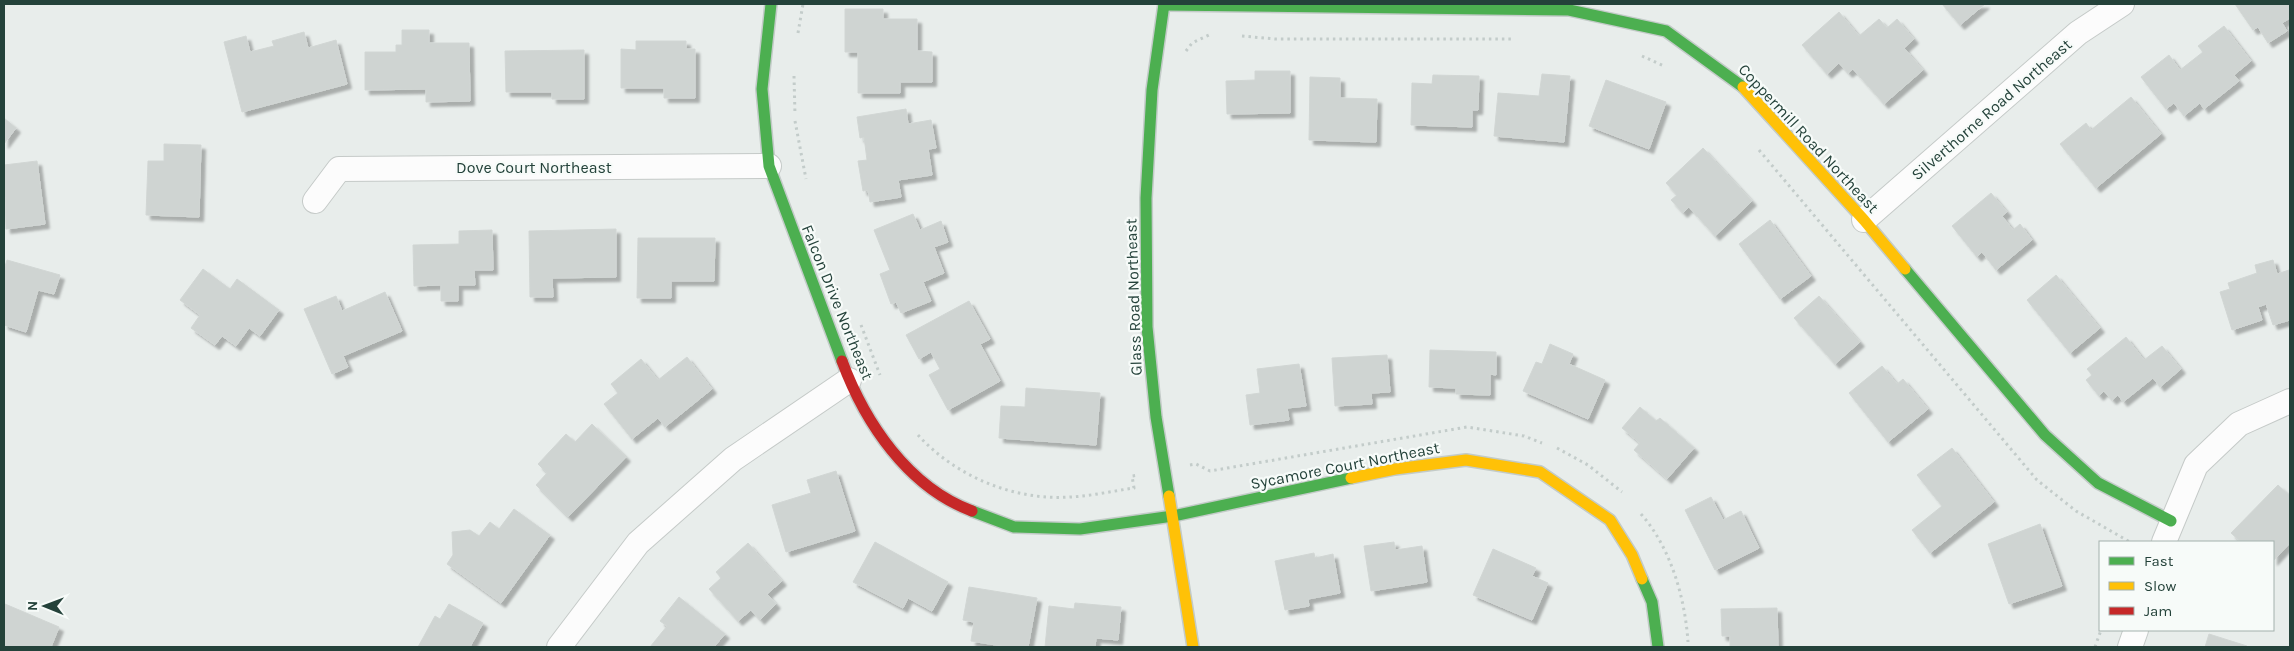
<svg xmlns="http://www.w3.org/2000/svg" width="2294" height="651" viewBox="0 0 2294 651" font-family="Karla,sans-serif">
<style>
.building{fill:#cfd4d2;stroke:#d1d6d4;filter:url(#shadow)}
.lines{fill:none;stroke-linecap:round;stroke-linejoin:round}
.street-casing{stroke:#c5cac8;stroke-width:26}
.fast-casing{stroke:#c3cbc8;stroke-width:14}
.slow-casing{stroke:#c3cbc8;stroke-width:14}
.jam-casing{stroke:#c3cbc8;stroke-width:14}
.path{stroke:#c3ccca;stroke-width:3;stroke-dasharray:2.5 4;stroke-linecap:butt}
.street{stroke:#fcfcfc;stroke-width:24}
.fast{stroke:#4caf50;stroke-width:11}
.slow{stroke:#ffc107;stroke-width:11}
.jam{stroke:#c62828;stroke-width:11}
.labels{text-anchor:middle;stroke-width:4.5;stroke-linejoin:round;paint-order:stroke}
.street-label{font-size:16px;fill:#24423a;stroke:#f7fbf9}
</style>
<defs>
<filter id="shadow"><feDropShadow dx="4.5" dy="4.5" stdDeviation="1" flood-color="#0004"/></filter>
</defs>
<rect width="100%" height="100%" fill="#e8edeb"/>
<g class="building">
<polygon points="1942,4 1985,4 1960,25"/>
<polygon points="2235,4 2290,4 2290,18 2282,23 2287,31 2268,43 2258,27 2253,30"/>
<polygon points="845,9 883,9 883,19 917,19 917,51 932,52 932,82 900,82 900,93 858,93 858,52 845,52"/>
<polygon points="1839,12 1859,36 1879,19 1887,28 1897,19 1914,39 1904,48 1923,70 1884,104 1853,69 1848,73 1839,63 1827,74 1802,45"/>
<polygon points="2224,26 2251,61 2234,75 2239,81 2204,109 2200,103 2184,116 2174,103 2166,109 2141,77 2169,55 2180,70 2203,52 2198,46"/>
<polygon points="402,30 429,30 429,43 469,43 470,101 426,102 426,89 365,90 365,52 396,52 396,45 402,45"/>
<polygon points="304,32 308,48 336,40 347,84 242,112 224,42 246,36 250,52 274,46 272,41"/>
<polygon points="636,41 686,41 686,49 695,49 695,98 664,98 664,88 621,88 621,49 636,50"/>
<polygon points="584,50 584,99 552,99 552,92 506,92 505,51"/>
<polygon points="1255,71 1290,71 1290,113 1227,114 1226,81 1255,80"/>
<polygon points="1542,74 1570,76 1564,142 1494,136 1498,93 1539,96"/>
<polygon points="1433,75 1479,76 1478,110 1472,110 1472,127 1411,125 1412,83 1432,84"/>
<polygon points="1310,77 1340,78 1340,98 1377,99 1376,142 1309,140"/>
<polygon points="1606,80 1666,102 1649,149 1589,126"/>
<polygon points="2131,97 2161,134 2096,188 2060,144 2086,123 2091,130"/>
<polygon points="906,109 908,124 931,120 936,148 928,149 932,175 898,180 901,197 870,202 868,190 863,191 858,161 867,160 864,137 860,138 857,117"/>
<polygon points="4,118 16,128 4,144"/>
<polygon points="164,144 201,145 199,217 146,215 148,161 164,161"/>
<polygon points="1703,148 1752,201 1715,236 1689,207 1683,213 1671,200 1677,195 1666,183"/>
<polygon points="37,161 45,224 6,229 4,165"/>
<polygon points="1991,193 2007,212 2002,216 2013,230 2020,224 2032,240 1996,270 1982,252 1977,257 1952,226"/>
<polygon points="913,214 920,230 941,221 948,242 934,247 944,273 923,282 931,301 901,313 896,302 891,304 880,274 890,270 874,230"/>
<polygon points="1770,220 1811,276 1780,299 1739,244"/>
<polygon points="616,229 616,277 552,278 553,297 530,297 529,231"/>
<polygon points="492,230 493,270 474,270 475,285 458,285 458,301 441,301 441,285 414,286 413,245 459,244 459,231"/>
<polygon points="638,238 715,238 714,281 671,281 671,298 637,298"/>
<polygon points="7,260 60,275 54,294 38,290 26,332 4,325 4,270"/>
<polygon points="2273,260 2277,274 2289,270 2290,275 2290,320 2273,325 2266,304 2258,307 2262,320 2232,330 2220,292 2230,289 2228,283 2257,273 2255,265"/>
<polygon points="203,269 230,289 237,279 279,310 260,336 249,328 236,346 222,336 215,345 191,328 200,315 180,300"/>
<polygon points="2056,275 2100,328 2070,353 2027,300"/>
<polygon points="385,292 402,331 343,356 348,367 332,374 304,309 336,296 342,311"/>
<polygon points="1819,296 1860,342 1835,364 1794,318"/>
<polygon points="969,301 990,339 980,344 1000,381 948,410 929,375 940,369 931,352 919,359 906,335"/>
<polygon points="2126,337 2144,360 2162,346 2181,369 2160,387 2153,378 2123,402 2118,395 2112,400 2104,391 2099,396 2086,380 2092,375 2087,369"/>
<polygon points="1550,344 1573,354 1569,364 1605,380 1588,419 1523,391 1536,362 1542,364"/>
<polygon points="1430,350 1496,352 1496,375 1490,374 1490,395 1456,394 1456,388 1429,387"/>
<polygon points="1387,355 1390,392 1371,393 1372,404 1335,406 1332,358"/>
<polygon points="687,357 712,389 665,427 658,418 632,439 604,404 618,393 611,384 641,359 658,380"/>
<polygon points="1299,364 1306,406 1287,408 1289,420 1250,425 1246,395 1260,393 1257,369"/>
<polygon points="1882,366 1897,384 1903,379 1928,409 1888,442 1849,393"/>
<polygon points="1026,388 1100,393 1096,445 999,438 1001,406 1025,407"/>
<polygon points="1640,407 1656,421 1660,418 1694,448 1667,479 1634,450 1640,443 1622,428"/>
<polygon points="592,424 626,457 568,517 536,485 547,473 538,464 566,434 575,442"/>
<polygon points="1952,448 1994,502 1930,553 1912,530 1942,506 1917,475"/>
<polygon points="836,471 855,531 786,552 772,505 811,493 807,480"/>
<polygon points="2278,485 2290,496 2290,543 2273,561 2273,542 2241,542 2231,533"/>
<polygon points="1711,497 1723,520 1741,511 1759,548 1715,570 1685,510"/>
<polygon points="514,509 550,535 501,603 447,564 453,555 452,532 470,530 479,536 490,522 499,529"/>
<polygon points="2040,524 2062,586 2009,604 1988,544"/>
<polygon points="875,542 948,582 932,611 908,598 903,608 853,582"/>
<polygon points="1394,542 1395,550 1422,546 1427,582 1371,591 1364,546"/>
<polygon points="748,543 782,581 767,594 776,604 760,620 751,610 738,621 709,589 721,578 716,572"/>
<polygon points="1493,549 1536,568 1532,576 1548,583 1532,620 1473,595"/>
<polygon points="1314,553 1315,558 1333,554 1340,593 1308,599 1309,606 1285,610 1275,561"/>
<polygon points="969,587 1037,598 1028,647 1008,647 971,641 974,622 963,620"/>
<polygon points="679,597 725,634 714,647 650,647 667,626 660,621"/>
<polygon points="1075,603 1121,607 1118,640 1096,638 1095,647 1045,647 1049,606 1074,609"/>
<polygon points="5,604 59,627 51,647 4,647"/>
<polygon points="449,604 483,623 470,647 418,647 435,616 440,619"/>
<polygon points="1777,608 1778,647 1730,647 1730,636 1722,636 1721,609"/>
<polygon points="2209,634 2247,646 2246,647 2205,647"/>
</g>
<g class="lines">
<defs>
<g id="street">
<polyline points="315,201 339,169 769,166"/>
<polyline points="1864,220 2078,33 2122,4"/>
<polyline points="2164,542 2196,465 2239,424 2290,401"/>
<polyline points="559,647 638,543 733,459 849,380"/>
<polyline points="2130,647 2136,630"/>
</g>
<g id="fast">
<polyline points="771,4 762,89 769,166 842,361"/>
<polyline points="1164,4 1152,90 1146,198 1147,327 1156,417 1169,496"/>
<polyline points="1164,5 1569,10 1666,31 1743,87"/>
<polyline points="1905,269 2045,435 2098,483 2171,521"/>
<polyline points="972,511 1014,527 1080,529 1173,516 1351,478"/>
<polyline points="1642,579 1652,602 1658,647"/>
</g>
<g id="slow">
<polyline points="1743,87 1864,220 1905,269"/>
<polyline points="1351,478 1395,469 1466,460 1540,472 1610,520 1632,555 1642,579"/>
<polyline points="1169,496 1193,647"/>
</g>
<path id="jam" d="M842,361C865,423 908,487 972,511"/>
</defs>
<use href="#street" class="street-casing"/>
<use href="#fast" class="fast-casing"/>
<use href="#slow" class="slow-casing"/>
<use href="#jam" class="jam-casing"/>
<g class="path">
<polyline points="798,33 803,4"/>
<polyline points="1242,36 1275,39 1511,39"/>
<polyline points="1186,51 1192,43 1209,35"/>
<polyline points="1642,56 1664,66"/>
<polyline points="794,76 795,115"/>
<polyline points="795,121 806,179"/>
<polyline points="1759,150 2037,480 2076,511 2130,542"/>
<polyline points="861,325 880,375"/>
<path d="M918,435C955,476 1014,501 1070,497C1091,496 1113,491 1134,488L1132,476L1139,475"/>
<polyline points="1557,448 1588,465 1622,492"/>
<polyline points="1190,465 1196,464 1210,471 1467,427 1524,436 1542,443"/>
<path d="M1641,514C1671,548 1685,598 1688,642"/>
<polyline points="2095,647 2101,630"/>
</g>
<use href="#street" class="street"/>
<use href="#fast" class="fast"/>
<use href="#slow" class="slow"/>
<use href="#jam" class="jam"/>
</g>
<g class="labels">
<g class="street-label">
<text transform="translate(1991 109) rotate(-41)" y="6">Silverthorne Road Northeast</text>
<text transform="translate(1809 138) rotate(47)" y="6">Coppermill Road Northeast</text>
<text x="534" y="173">Dove Court Northeast</text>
<text transform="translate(1133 297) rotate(-92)" y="6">Glass Road Northeast</text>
<text transform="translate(838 302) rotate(68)" y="6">Falcon Drive Northeast</text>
<text transform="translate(1345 465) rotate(-11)" y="6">Sycamore Court Northeast</text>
</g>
</g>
<rect width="2294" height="651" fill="none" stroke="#24423a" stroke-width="10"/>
<rect x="2099" y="541" width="175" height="90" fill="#f7fbf9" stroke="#a3b1ad"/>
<rect x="2109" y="557" width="25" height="8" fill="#4caf50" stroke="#a3b1ad"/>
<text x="2144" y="566" font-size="15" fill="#24423a">Fast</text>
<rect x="2109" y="582" width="25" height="8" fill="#ffc107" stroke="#a3b1ad"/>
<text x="2144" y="591" font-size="15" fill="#24423a">Slow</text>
<rect x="2109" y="607" width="25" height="8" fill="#c62828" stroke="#a3b1ad"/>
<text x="2144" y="616" font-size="15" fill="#24423a">Jam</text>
<g transform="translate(45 606) rotate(271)" stroke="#f7fbf9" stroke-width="4" paint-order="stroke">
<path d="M0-4L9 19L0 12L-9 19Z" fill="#24423a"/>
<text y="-8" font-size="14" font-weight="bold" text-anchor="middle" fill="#24423a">N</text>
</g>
</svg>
